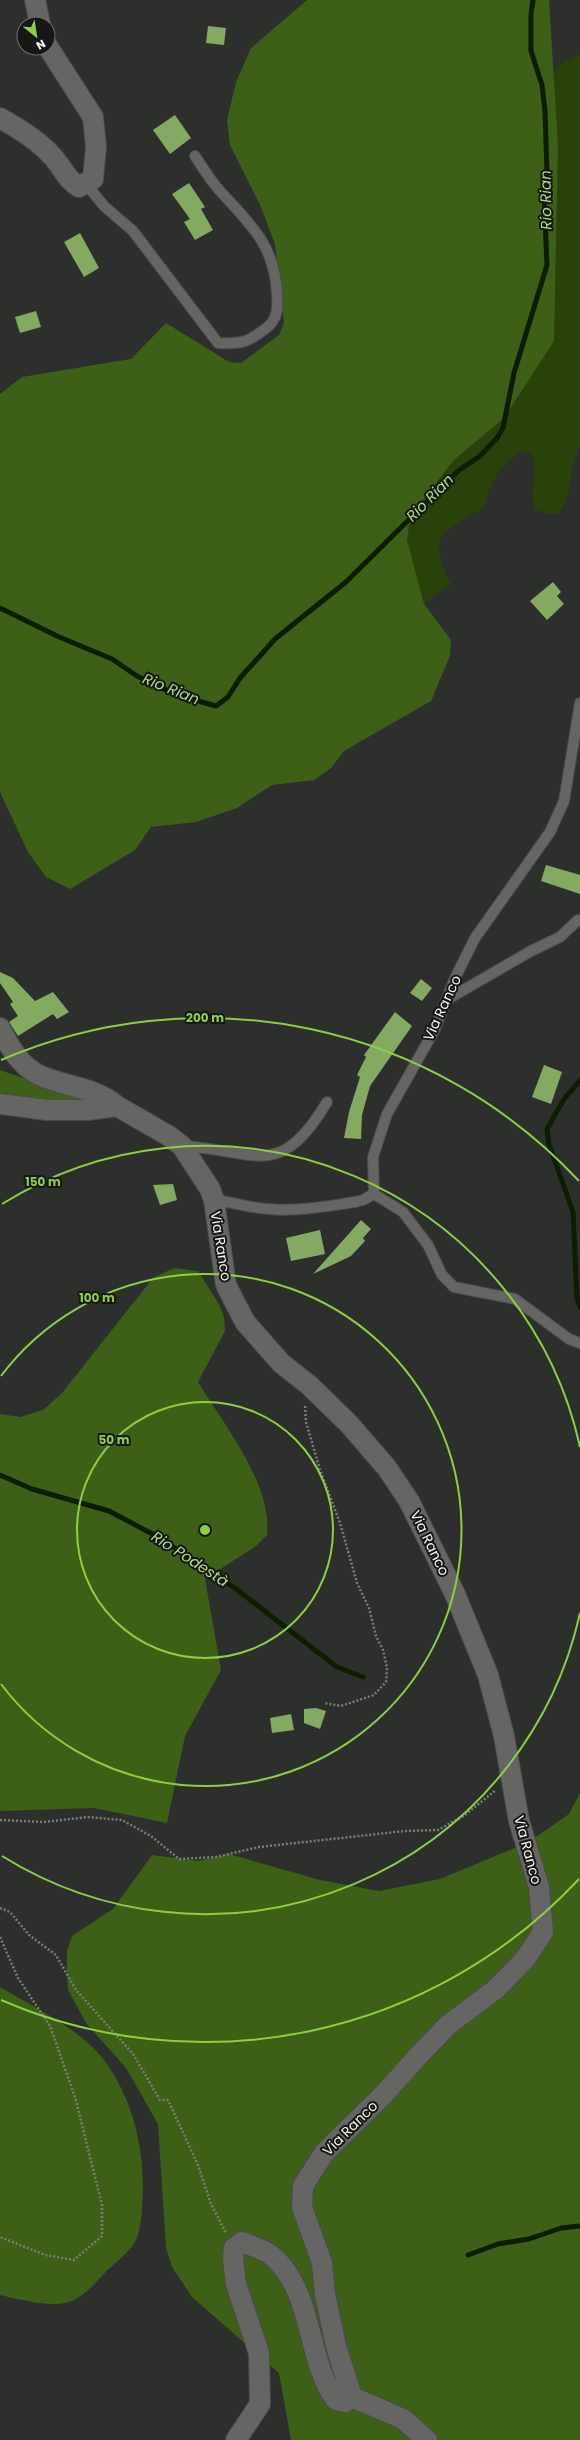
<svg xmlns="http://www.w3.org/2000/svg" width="580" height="2440" viewBox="0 0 580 2440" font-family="Poppins,sans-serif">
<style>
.green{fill:#29420a}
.forest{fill:#3e5f16}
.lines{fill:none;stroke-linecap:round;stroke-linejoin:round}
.stream{stroke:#0d1d00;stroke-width:5}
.building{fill:#84aa62}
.lane-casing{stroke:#4b4c4a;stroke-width:12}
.street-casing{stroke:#4b4c4a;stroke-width:22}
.path{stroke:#7c7d7b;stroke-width:2.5;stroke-dasharray:2 2;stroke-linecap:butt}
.lane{stroke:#656663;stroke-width:10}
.street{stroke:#656663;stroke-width:20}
.ring{fill:none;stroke:#8ece43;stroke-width:2}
.labels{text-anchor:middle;stroke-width:4;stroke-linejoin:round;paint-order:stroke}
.street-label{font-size:14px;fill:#f4f5f3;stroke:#161715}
.water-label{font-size:15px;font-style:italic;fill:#addf7d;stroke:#161715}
.centre{fill:#8ece43;stroke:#161715;stroke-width:2}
.ring-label{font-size:12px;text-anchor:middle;font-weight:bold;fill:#8ece43;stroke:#161715;stroke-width:4;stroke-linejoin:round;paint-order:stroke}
</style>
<rect width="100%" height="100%" fill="#2d2f2c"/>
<path class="green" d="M580,54V447C566,471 577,490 558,514H547L535,509C527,489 542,473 531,454L520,451C498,470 491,478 485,507C444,531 425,534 451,584L424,604L407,540L409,526L414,512L453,461L504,418L558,145L553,75L560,65Z"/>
<g class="forest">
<polygon points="307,0 549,0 558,145 554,341 504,418 453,461 414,512 409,526 407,540 424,604 451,640 450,656 431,701 344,751 331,768 314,780 272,785 237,808 196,822 151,827 135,850 70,889 46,877 28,852 0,792 0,394 22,377 131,359 166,323 229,362 241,363 279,335 284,323 275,244 260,205 230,145 227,120 236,82 251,48"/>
<polygon points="0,1070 88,1101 0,1100"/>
<path d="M174,1268L198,1271L219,1304L224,1317L225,1331L198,1382C224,1425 272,1483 267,1535L256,1546L205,1579L221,1670L185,1736L167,1823L94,1808L0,1811V1414L20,1417L43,1410L62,1393L153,1278Z"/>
<polygon points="580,1793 580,2440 291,2440 279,2373 192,2297 172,2267 166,2248 158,2124 126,2068 86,2023 68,1990 67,1972 67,1951 72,1936 113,1909 152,1855 198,1861 229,1854 320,1880 379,1891 440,1879 527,1843 569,1814"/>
<path d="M0,1987C35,2008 87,2032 109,2067C137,2109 146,2160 142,2209C141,2220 140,2234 134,2244C126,2255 113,2264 104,2274C95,2283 84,2296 72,2301C53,2309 19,2299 0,2295Z"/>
</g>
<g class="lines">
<g class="stream">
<polyline points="0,608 57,636 112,659 137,676 177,695 216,706 228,697 240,678 275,639 346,582 458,471 480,456 497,438 503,428 514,373 547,265 544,195 547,173 545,111 542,85 531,51 531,14 533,0"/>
<polyline points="580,1081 564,1099 547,1129 549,1144 573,1212 577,1298 580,1307"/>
<polyline points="0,1475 32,1489 109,1511 160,1538 236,1589 337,1667 363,1677"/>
<polyline points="468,2255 498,2244 529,2239 561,2228 580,2226"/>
</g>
</g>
<g class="building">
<polygon points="208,26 226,28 224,45 206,43"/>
<polygon points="175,115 191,138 170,154 153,130"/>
<polygon points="189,183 205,207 201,209 213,230 195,240 184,222 190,219 172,194"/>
<polygon points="80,233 99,268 84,277 64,242"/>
<polygon points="36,311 41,327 20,333 15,317"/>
<polygon points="553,582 561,592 557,596 564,604 547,620 530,601"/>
<polygon points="546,865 580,875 580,894 541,881"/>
<polygon points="0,972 13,978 35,1001 53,992 69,1012 57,1019 53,1014 18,1036 9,1022 18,1016 10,1004 13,1002 0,983"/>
<polygon points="421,979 432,988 422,1001 410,993"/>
<polygon points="395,1012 412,1026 370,1086 362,1115 361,1139 344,1138 349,1112 360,1077 357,1075 366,1057 364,1055"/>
<polygon points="544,1065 562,1072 551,1104 532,1097"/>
<polygon points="173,1184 177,1200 160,1205 153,1185"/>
<polygon points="361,1220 371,1229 363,1238 365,1241 351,1256 313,1274"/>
<polygon points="320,1230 325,1254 291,1261 286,1238"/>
<polygon points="316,1708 326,1711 320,1729 304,1723 304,1709"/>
<polygon points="291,1714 294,1730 272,1733 270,1718"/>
</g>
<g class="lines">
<defs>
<g id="lane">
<path d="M86,184L104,206L133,231L218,343C240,344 247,343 265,329C278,320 278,308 277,294C275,245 250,224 220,191C210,180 203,168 195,156"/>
<polyline points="448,999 531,951 560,937 578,920"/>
<path d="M182,1146C257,1150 279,1182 327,1102"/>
<polyline points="374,1194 403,1212 428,1245 442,1275 454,1287 515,1299 569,1339 580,1343"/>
<path d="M214,1200C233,1202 250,1208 269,1209C297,1212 327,1206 355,1202L363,1200L374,1194L373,1157L387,1114L435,1029L455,978L475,938L550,832L564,801L580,703"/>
</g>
<g id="street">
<polyline points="35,0 40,24"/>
<path d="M0,118C19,129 38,140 53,157C62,167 67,180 79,187L93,179L96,147L93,117L48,47"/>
<path d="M0,1028C9,1046 20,1066 39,1075C65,1087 95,1087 117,1106"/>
<polyline points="0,1104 47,1110 88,1110 117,1106 169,1136 182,1146 210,1189 214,1200 226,1285 245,1322 281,1363 309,1385 349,1424 387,1468 409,1501 455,1594 488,1675 504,1736 519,1821 539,1887 543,1932 526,1958 496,1989 448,2025 419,2055 384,2094 324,2153 303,2186 302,2207 322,2263 325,2294 336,2346 352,2397 403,2419 427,2440"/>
<path d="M236,2440L260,2404L259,2353L236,2284L233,2259L234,2248L242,2242C251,2246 264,2249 272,2256C314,2291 306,2360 336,2400L345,2402L352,2397"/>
</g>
</defs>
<use href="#lane" class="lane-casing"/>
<use href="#street" class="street-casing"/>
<g class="path">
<polyline points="305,1406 306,1422 320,1470 340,1523 357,1583 369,1608 376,1636 383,1650 387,1668 386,1682 374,1695 341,1706 324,1703"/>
<polyline points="0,1820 44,1822 88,1817 122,1820 151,1836 179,1859 216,1857 259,1847 405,1831 438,1830 465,1815 496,1790"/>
<polyline points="0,1908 10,1912 29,1935 56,1955 76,1990 133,2054 160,2100 168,2100 198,2165 211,2204 226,2233"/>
<polyline points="0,1937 18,1978 50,2026 75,2097 102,2205 102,2236 74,2260 45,2255 0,2237"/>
</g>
<use href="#lane" class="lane"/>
<use href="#street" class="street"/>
</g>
<g class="ring">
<circle cx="205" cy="1530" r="128"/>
<path d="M1 1376A256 256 0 1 1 1 1684"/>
<path d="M580 1613A384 384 0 0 1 2 1856M2 1204A384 384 0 0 1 580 1447"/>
<path d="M579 1879A512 512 0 0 1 1 2000M1 1060A512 512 0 0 1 579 1181"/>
</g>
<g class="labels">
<g class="street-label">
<text transform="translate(442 1008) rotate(-65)" y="5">Via Ranco</text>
<text transform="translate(221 1246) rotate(81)" y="5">Via Ranco</text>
<text transform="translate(430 1543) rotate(64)" y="5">Via Ranco</text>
<text transform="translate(528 1850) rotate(75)" y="5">Via Ranco</text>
<text transform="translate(350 2128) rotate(-45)" y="5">Via Ranco</text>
</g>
<g class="water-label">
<text transform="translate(546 200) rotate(-91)" y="5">Rio Rian</text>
<text transform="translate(430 498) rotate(-45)" y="5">Rio Rian</text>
<text transform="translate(171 689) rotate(22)" y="5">Rio Rian</text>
<text transform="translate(190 1559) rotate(33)" y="5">Rio Podestà</text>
</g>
</g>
<circle cx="205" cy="1530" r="6" class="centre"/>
<g class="ring-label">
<text x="205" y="1022">200 m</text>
<text x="43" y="1186">150 m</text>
<text x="97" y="1302">100 m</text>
<text x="114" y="1444">50 m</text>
</g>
<g transform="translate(36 36) rotate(150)"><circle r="19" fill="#161715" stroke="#6f706e"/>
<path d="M0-3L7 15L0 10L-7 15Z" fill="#8ece43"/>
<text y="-6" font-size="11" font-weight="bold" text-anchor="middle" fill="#f4f5f3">N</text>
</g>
</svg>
